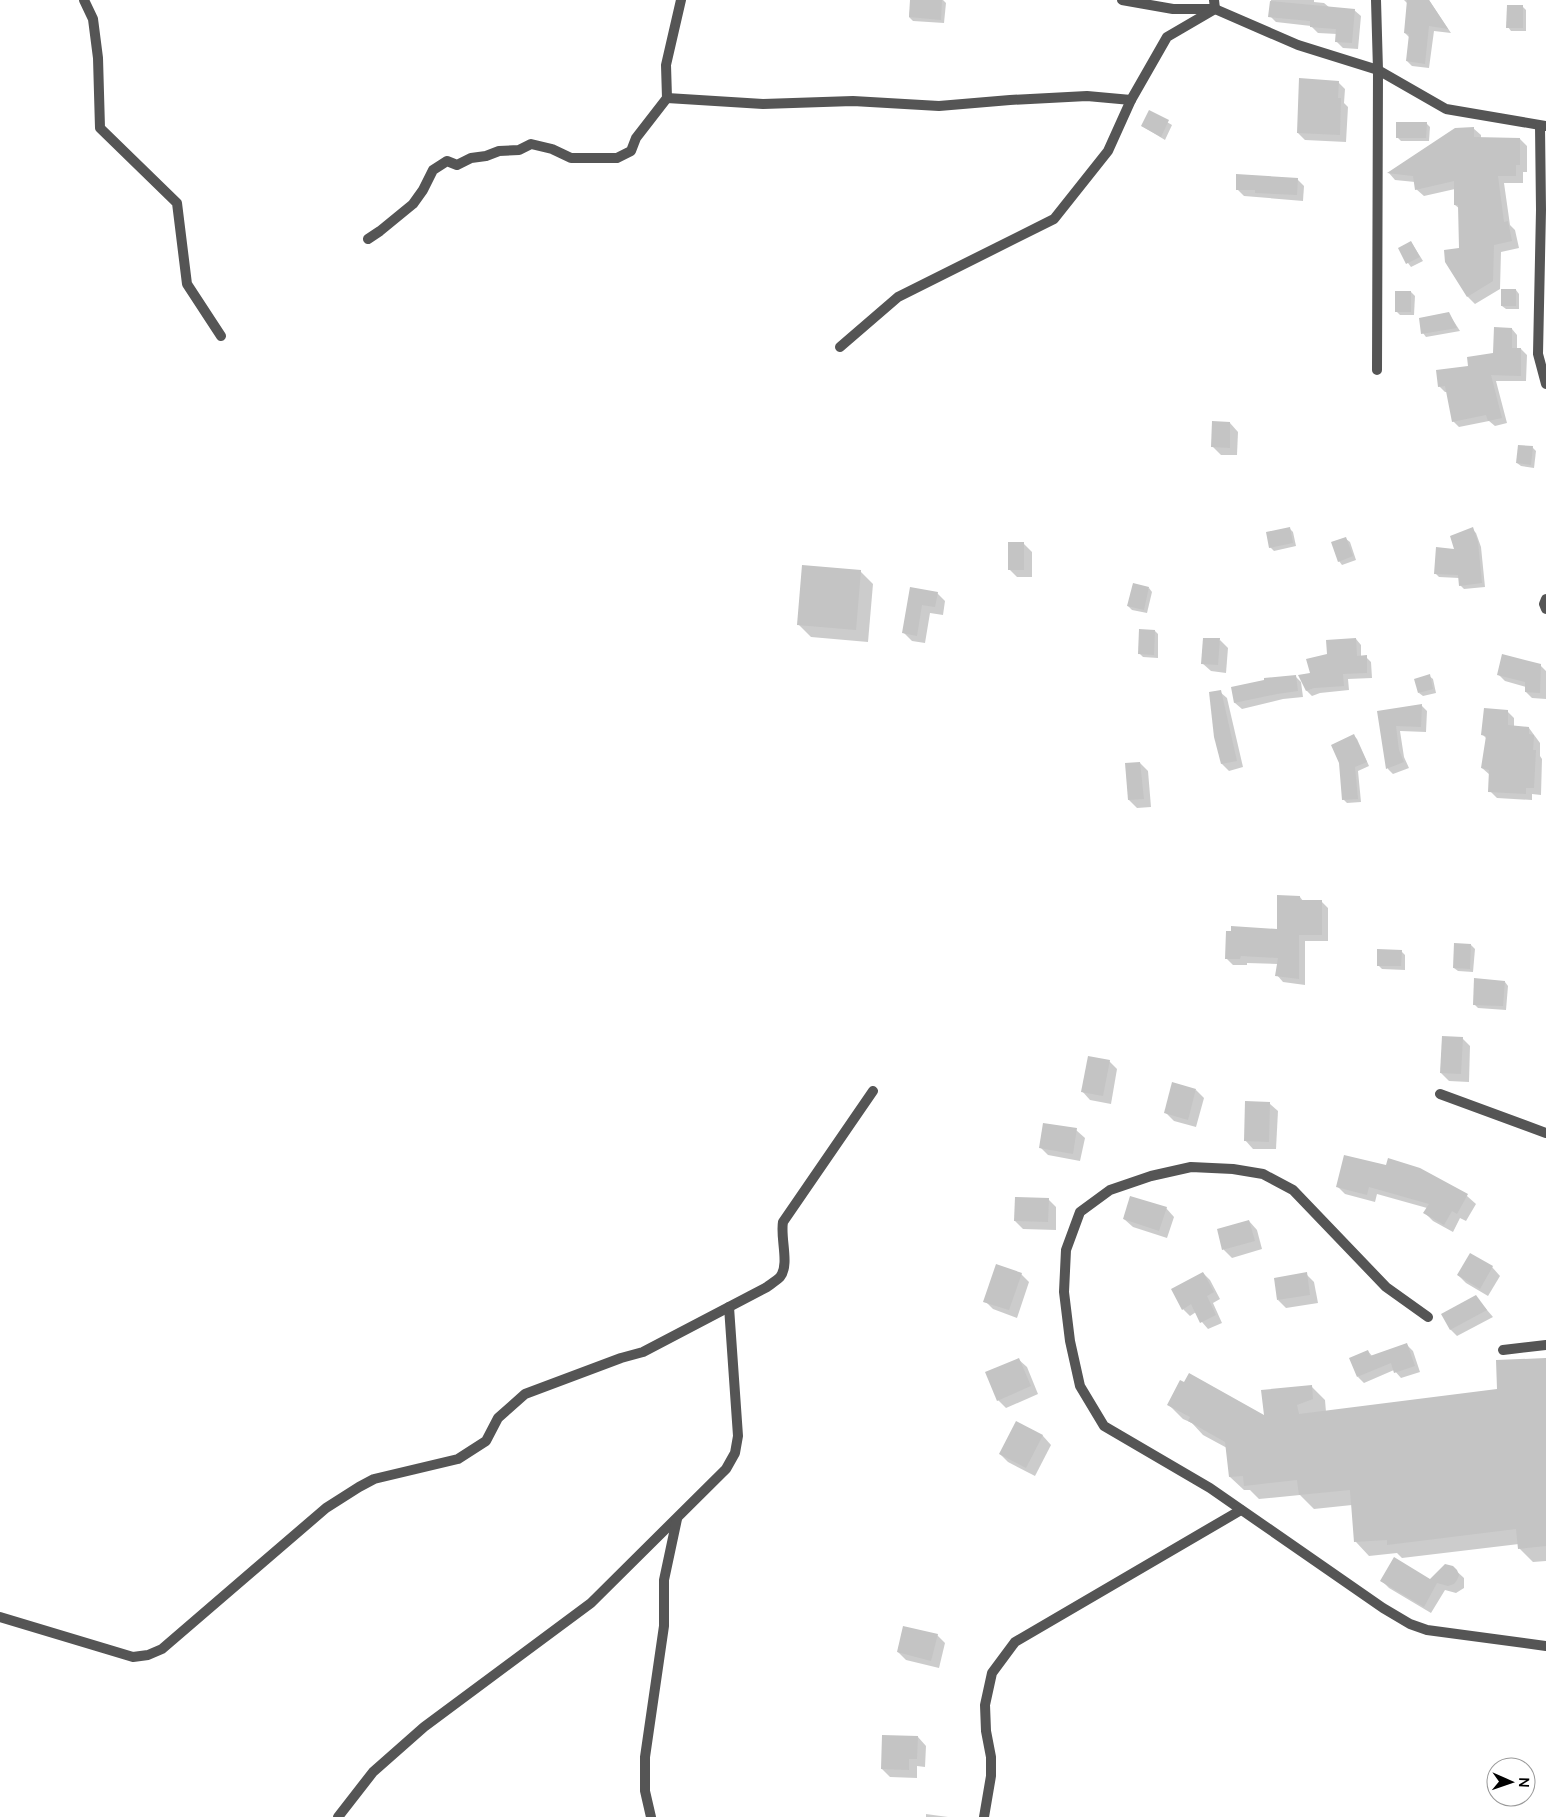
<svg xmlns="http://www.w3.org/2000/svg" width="1546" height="1817" viewBox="0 0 1546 1817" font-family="Manrope,sans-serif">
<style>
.shadow{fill:#0003}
.building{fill:#c4c4c4}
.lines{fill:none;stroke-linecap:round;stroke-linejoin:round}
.lane{stroke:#555;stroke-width:10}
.street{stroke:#555;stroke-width:10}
</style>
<rect width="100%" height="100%" fill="#fff"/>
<g class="shadow">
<polygon points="911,0 943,0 946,3 944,23 913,21 909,17"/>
<polygon points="1271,0 1314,0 1314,2 1324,3 1330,8 1354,10 1361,16 1358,49 1343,48 1336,41 1337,34 1318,33 1311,26 1276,22 1270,16"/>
<polygon points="1404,0 1429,0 1451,33 1434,31 1429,68 1412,66 1407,61 1410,38 1405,33 1408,4"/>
<polygon points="1522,6 1526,10 1526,31 1511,31 1508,27"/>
<polygon points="1338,82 1345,89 1344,103 1348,107 1346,142 1305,140 1298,133"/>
<polygon points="1150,112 1172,125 1165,140 1142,126"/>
<polygon points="1426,123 1430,127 1429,141 1401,141 1397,137"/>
<polygon points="1473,128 1481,135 1481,138 1520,139 1527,146 1527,172 1523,172 1523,183 1504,183 1510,225 1515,230 1519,248 1501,252 1500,289 1475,304 1468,297 1446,261 1460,249 1460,209 1455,205 1455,189 1424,196 1416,189 1415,182 1395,180 1389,173 1456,130"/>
<polygon points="1297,179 1304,186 1303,201 1244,196 1237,189"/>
<polygon points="1411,242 1423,261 1411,267 1408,263"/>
<polygon points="1516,290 1519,294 1519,309 1506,309 1502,306"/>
<polygon points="1411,292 1415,296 1414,315 1400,315 1396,311"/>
<polygon points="1449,314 1460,331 1426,337 1423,333"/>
<polygon points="1512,329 1517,335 1517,349 1521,349 1527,355 1526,381 1496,381 1507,423 1495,426 1489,421 1459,427 1453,421 1448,392 1445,392 1439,386 1494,354"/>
<polygon points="1230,423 1238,432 1237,455 1221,455 1213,447"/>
<polygon points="1532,447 1536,451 1534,468 1521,466 1517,463"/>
<polygon points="1290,529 1293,532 1296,546 1274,551 1270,547"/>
<polygon points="1472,529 1476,533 1481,547 1485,587 1464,589 1460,585 1459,578 1439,577 1435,573"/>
<polygon points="1346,539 1350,542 1356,560 1342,565 1339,561"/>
<polygon points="1024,544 1032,552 1032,577 1017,577 1009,569"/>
<polygon points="860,571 873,584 868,642 811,637 798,624"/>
<polygon points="911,588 937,593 945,601 943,615 930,613 925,643 912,641 904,633"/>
<polygon points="1149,588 1152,592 1147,613 1132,610 1128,606"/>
<polygon points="1155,631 1158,634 1158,658 1143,657 1139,653"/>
<polygon points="1356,639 1361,645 1361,657 1366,657 1371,662 1372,678 1348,679 1349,690 1320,693 1312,696 1307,691 1300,676 1311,674 1328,655"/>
<polygon points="1220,640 1228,648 1226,673 1211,671 1202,663"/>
<polygon points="1540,665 1546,671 1546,699 1532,698 1526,692 1526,687 1505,681 1499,675"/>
<polygon points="1295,676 1301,682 1303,697 1283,699 1242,709 1235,703 1232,688"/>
<polygon points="1429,676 1433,679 1436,693 1423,696 1419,693"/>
<polygon points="1220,692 1227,698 1243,767 1229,771 1222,764 1210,693"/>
<polygon points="1422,706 1427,711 1426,732 1400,731 1404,757 1409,768 1393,774 1388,769 1379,712"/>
<polygon points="1507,711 1514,718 1514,727 1529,728 1540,743 1540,756 1542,759 1541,795 1532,794 1532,800 1497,798 1490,791 1490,775 1482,768 1487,739 1483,735"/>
<polygon points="1353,735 1357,739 1369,766 1358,771 1361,802 1347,803 1343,799"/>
<polygon points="1140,763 1148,771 1151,807 1137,808 1129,800"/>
<polygon points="1300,897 1303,901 1321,901 1328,908 1328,941 1305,941 1305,985 1283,982 1277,975 1278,964 1247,963 1247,965 1233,965 1226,958 1278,931"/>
<polygon points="1471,945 1475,949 1473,972 1458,971 1454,968"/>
<polygon points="1401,951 1405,955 1405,970 1382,969 1378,965"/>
<polygon points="1505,982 1508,986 1506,1010 1478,1008 1474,1004"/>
<polygon points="1462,1038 1470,1046 1469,1082 1449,1081 1441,1073"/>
<polygon points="1109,1061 1117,1069 1111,1104 1090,1100 1082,1091"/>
<polygon points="1196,1090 1204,1098 1196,1127 1174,1121 1166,1113"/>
<polygon points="1269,1103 1278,1111 1276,1149 1253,1149 1245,1140"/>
<polygon points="1076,1130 1085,1138 1080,1161 1048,1155 1040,1147"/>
<polygon points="1387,1167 1419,1169 1467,1196 1476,1204 1466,1221 1460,1218 1453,1232 1433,1221 1425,1213 1427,1208 1377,1194 1375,1202 1345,1194 1337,1186"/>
<polygon points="1048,1199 1056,1207 1056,1230 1023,1229 1015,1221"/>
<polygon points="1166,1208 1174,1217 1167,1238 1133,1227 1124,1219"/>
<polygon points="1249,1221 1257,1230 1262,1249 1232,1258 1224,1250 1218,1230"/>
<polygon points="1492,1267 1500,1276 1488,1296 1466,1283 1458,1275"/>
<polygon points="1203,1273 1210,1280 1220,1299 1213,1303 1222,1323 1208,1329 1202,1322 1196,1312 1190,1316 1183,1309"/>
<polygon points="1021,1274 1029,1282 1017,1318 993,1309 985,1301"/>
<polygon points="1306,1274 1314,1282 1318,1303 1286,1308 1278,1300"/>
<polygon points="1475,1296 1493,1317 1457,1336 1451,1330 1443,1315"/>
<polygon points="1407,1345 1413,1351 1420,1372 1401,1378 1394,1370 1364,1383 1358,1377 1368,1351 1372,1356"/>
<polygon points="1018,1359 1027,1367 1038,1394 1006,1408 998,1400"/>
<polygon points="1546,1359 1546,1561 1533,1562 1520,1549 1519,1544 1402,1558 1397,1553 1369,1556 1356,1542 1352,1505 1314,1509 1300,1495 1259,1499 1250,1490 1244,1490 1230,1477 1227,1448 1203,1435 1192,1423 1183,1419 1169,1405 1266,1418 1311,1386 1325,1400 1326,1412 1498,1390"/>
<polygon points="1016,1423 1043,1436 1051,1445 1035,1476 1008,1462 1000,1454"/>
<polygon points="1452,1567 1464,1578 1464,1588 1456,1593 1445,1590 1431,1613 1389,1588 1381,1580 1430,1580"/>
<polygon points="937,1635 945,1643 939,1668 906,1660 898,1652"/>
<polygon points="918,1737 926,1746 925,1767 917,1766 917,1778 890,1777 882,1769"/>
<polygon points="926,1814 948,1817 926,1817"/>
</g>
<g class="building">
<polygon points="910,0 942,0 941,20 909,17"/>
<polygon points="1407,0 1429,0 1448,29 1429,26 1425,64 1406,61 1409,34 1404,33"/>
<polygon points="1270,1 1355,9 1352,43 1335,42 1336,29 1310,27 1310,21 1268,17"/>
<polygon points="1507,5 1523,5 1523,28 1506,28"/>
<polygon points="1299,78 1339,81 1338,98 1341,98 1340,135 1297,133"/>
<polygon points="1149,110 1169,120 1161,137 1141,126"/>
<polygon points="1396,122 1427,122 1426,138 1396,138"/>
<polygon points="1474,127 1474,137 1520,138 1520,165 1516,165 1516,176 1498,176 1504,222 1508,221 1512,241 1494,245 1493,281 1467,297 1445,262 1444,250 1459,248 1458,205 1454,205 1454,181 1415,190 1413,176 1387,173 1455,128"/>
<polygon points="1236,174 1298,178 1297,195 1255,193 1255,190 1236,190"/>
<polygon points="1411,241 1420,257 1406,264 1398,248"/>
<rect x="1501" y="289" width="15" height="17"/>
<rect x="1395" y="291" width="16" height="21"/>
<polygon points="1449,312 1457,328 1421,334 1419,318"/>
<polygon points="1494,327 1512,328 1512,348 1521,348 1521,376 1491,375 1502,418 1488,421 1486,415 1452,422 1445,386 1438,387 1436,370 1468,366 1467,357 1493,353"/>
<polygon points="1212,421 1230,422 1230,448 1211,447"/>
<polygon points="1518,445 1533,446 1531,465 1516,463"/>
<polygon points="1290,527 1293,543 1269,548 1266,532"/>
<polygon points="1473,527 1478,542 1482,583 1459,586 1458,575 1434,574 1436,547 1454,549 1450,536"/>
<polygon points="1346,537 1353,556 1338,562 1331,542"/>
<rect x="1008" y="542" width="16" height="28"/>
<polygon points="802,565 861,570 856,630 797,625"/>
<polygon points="1133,583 1149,587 1144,610 1127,606"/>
<polygon points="910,587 938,592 935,607 922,605 917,636 902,633"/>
<polygon points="1139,629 1155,630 1154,655 1138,654"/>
<polygon points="1203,638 1220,638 1218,665 1201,664"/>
<polygon points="1356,638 1357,656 1367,655 1367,673 1343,674 1344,686 1314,688 1306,691 1298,675 1310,673 1306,659 1327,654 1326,640"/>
<polygon points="1502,654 1541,664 1540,693 1525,692 1525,682 1497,675"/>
<polygon points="1430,674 1433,689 1418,693 1414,679"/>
<polygon points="1296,675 1298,691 1277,694 1234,703 1231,687 1264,680 1264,678"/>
<polygon points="1221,690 1237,761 1221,764 1214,737 1209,692"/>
<polygon points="1422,704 1421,727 1396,726 1399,750 1404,762 1386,769 1377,711"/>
<polygon points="1484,708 1508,710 1508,725 1529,727 1529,734 1534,735 1533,750 1536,750 1534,788 1526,788 1526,794 1488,792 1489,770 1481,768 1486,736 1481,735"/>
<polygon points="1354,734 1367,762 1355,767 1358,799 1342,800 1339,763 1331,745"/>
<polygon points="1140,762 1144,799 1128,800 1125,763"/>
<polygon points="1277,895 1300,896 1300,900 1322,900 1322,935 1299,935 1299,979 1275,976 1278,958 1241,956 1240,959 1225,959 1226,931 1231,931 1231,926 1277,929"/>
<polygon points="1454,943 1471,944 1470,969 1453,968"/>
<polygon points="1377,949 1402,950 1401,966 1377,966"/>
<polygon points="1474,978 1505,981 1503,1006 1473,1005"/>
<polygon points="1442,1036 1463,1037 1461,1074 1440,1073"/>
<polygon points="1088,1056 1110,1060 1103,1096 1081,1092"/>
<polygon points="1172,1082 1196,1089 1188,1120 1164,1113"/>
<polygon points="1245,1101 1270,1102 1269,1142 1244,1141"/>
<polygon points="1043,1123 1077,1128 1073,1154 1039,1148"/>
<polygon points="1344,1155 1386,1165 1388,1158 1420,1168 1468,1194 1457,1214 1452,1211 1444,1225 1423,1213 1429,1204 1369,1187 1367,1195 1336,1187"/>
<polygon points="1130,1196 1167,1207 1159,1231 1123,1219"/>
<polygon points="1015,1197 1049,1198 1048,1222 1014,1221"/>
<polygon points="1249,1220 1255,1241 1222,1250 1217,1229"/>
<polygon points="1470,1253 1493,1266 1480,1289 1457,1275"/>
<polygon points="996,1264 1022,1273 1009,1310 983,1302"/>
<polygon points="1203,1272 1214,1292 1207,1296 1216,1315 1200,1323 1191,1304 1182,1310 1171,1289"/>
<polygon points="1307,1272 1310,1295 1277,1300 1274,1278"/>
<polygon points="1476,1295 1487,1310 1450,1330 1441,1314"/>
<polygon points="1407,1343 1415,1366 1394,1373 1391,1363 1357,1377 1349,1358 1368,1350 1370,1356"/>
<polygon points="1019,1358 1031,1386 997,1401 985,1372"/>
<polygon points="1546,1358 1546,1546 1518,1549 1516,1529 1387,1545 1387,1540 1354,1542 1350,1490 1299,1495 1297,1480 1244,1486 1243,1476 1229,1477 1225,1442 1188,1421 1190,1417 1167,1405 1180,1380 1184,1382 1189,1373 1264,1415 1261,1390 1312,1385 1313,1399 1297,1405 1299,1414 1497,1389 1496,1360"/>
<polygon points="1016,1421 1043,1435 1026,1468 999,1454"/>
<polygon points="1394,1557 1430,1579 1445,1564 1453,1566 1457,1570 1459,1575 1457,1580 1454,1584 1448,1586 1437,1583 1424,1607 1380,1581"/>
<polygon points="903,1626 938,1634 931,1661 897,1652"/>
<polygon points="882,1735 918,1736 917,1759 909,1759 909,1770 881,1769"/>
</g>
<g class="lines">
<g class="lane">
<polyline points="1428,1317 1386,1287 1293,1190 1263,1174 1233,1169 1191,1167 1151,1176 1110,1190 1080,1212 1066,1250 1064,1292 1070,1341 1080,1386 1104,1426 1210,1488 1383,1608 1410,1624 1427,1630 1546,1646"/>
<polyline points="1503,1350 1546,1345"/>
<polyline points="984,1817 991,1776 991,1757 986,1731 985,1705 992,1673 1015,1642 1241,1510"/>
</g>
<g class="street">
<polyline points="84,0 93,19 98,58 100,128 177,203 187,284 221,336"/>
<polyline points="1122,0 1173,9 1215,9 1298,45 1378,70 1446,109 1546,126"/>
<polyline points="1376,0 1378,70 1377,370"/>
<polyline points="667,98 763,104 853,101 939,106 1010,100 1087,96 1131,100"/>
<polyline points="1540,126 1541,210 1538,354 1546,384"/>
<polyline points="368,239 380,231 413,204 423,190 433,170 447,161 457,165 471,158 486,156 499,151 519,150 531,144 552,149 571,158 617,158 631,151 636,138 667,98 666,65 681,0"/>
<polyline points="840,347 898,297 1054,219 1108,151 1131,100 1167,37 1215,9 1214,0"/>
<polyline points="1546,599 1544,604 1546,609"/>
<polyline points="1440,1094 1546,1133"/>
<path d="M0,1617L133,1657L148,1655L162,1649L326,1508L359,1487L374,1479L458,1459L486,1441L498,1418L525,1394L621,1358L643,1352L767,1287C771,1284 777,1280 780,1277C790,1265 780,1238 783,1222L873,1091"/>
<polyline points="338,1817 373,1772 424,1727 591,1603 726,1469 735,1453 738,1436 729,1307"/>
<polyline points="651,1817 645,1791 645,1757 664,1626 664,1580 677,1519"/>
</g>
</g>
<g transform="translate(1511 1782) rotate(92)"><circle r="24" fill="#ffffff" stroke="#999999"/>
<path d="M0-4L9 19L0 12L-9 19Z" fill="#000000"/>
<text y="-8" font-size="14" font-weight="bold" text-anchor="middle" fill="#000000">N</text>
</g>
</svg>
